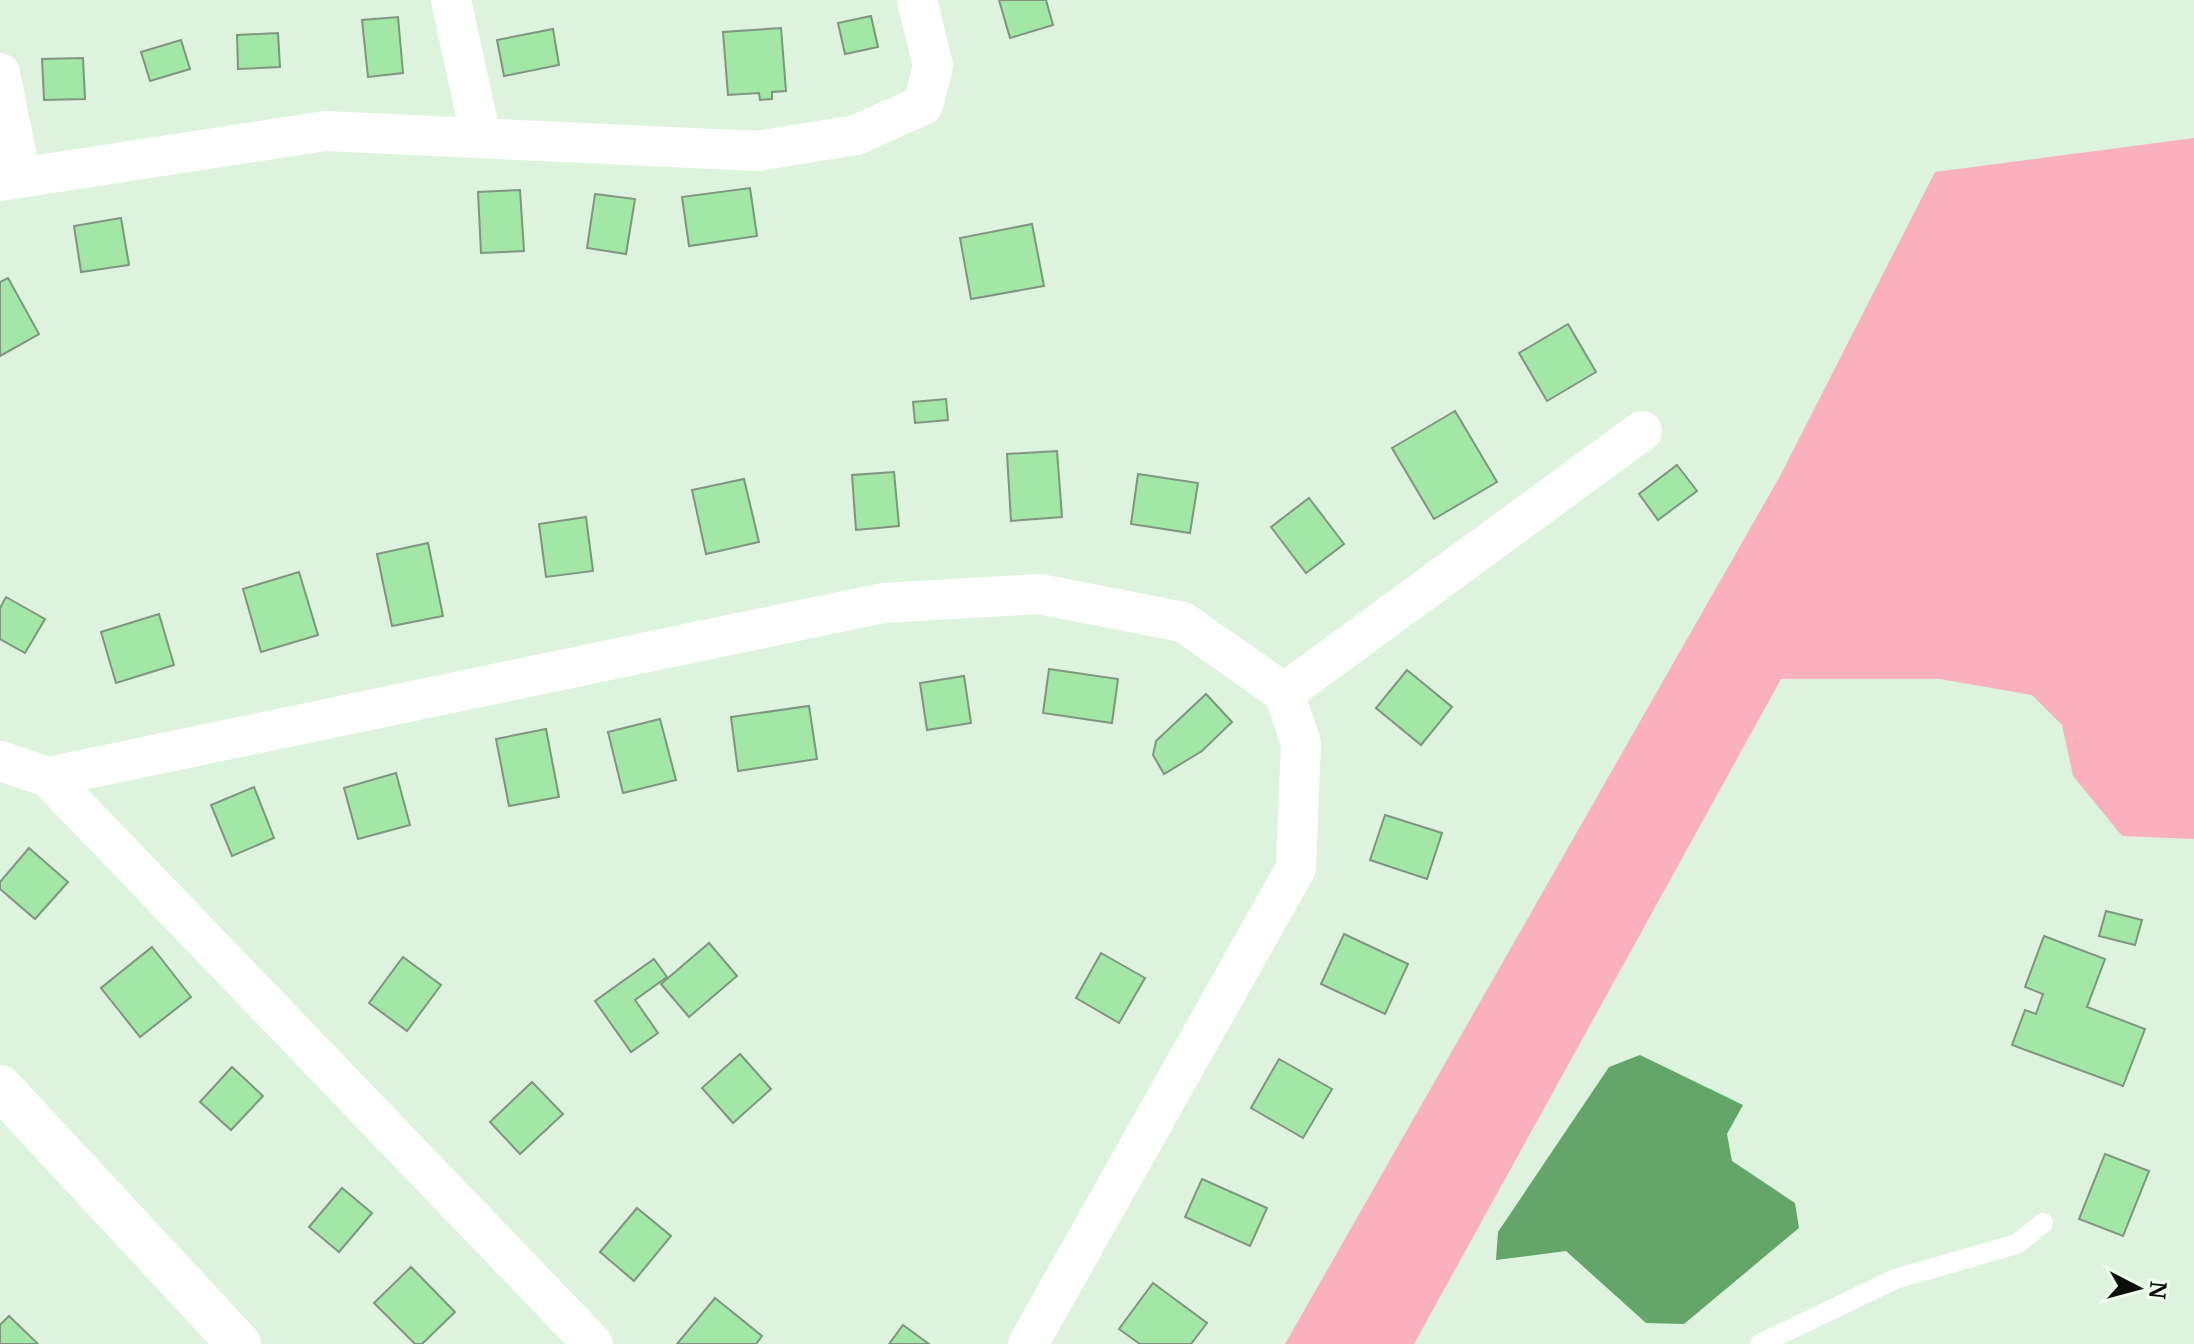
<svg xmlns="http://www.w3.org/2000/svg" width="2194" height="1344" viewBox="0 0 2194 1344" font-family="Merriweather,serif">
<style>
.green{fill:#fbb0bd}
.water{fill:#64a669}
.building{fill:#a3e7a7;stroke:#809580;stroke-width:2}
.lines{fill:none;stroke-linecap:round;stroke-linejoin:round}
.lane{stroke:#fff;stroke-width:20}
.street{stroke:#fff;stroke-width:40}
.secondary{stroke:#fff;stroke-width:44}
</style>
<rect width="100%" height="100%" fill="#ddf3dd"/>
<polygon class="green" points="2194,138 2194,839 2122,836 2073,776 2062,725 2032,695 1940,679 1781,679 1414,1344 1285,1344 1780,476 1935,172"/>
<polygon class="water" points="1640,1055 1743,1105 1727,1134 1732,1161 1795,1203 1799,1228 1684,1324 1646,1323 1566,1251 1496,1260 1498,1232 1609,1067"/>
<g class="building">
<polygon points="999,0 1046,0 1053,25 1010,38"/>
<polygon points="871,16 878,47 845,54 838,23"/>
<polygon points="398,17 403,73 368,77 362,20"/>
<polygon points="781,28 786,91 772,92 772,99 760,100 759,93 728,95 723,32"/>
<polygon points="553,29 559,65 504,76 497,40"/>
<polygon points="278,33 280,67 238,69 237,35"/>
<polygon points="181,40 190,69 150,81 141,52"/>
<polygon points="83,58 85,99 44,100 42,59"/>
<polygon points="750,188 757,236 689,246 682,197"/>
<polygon points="520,190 524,251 481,253 478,192"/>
<polygon points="595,194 635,199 626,254 587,248"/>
<polygon points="121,218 129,265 81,272 74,226"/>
<polygon points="1032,224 1044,286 971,299 960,238"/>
<polygon points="8,278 39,334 0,356 0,282"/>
<polygon points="1568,324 1596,372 1547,401 1519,353"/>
<polygon points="946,399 948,420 915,423 913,402"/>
<polygon points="1455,411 1497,482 1434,519 1392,448"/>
<polygon points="1057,451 1062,517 1011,521 1007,454"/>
<polygon points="1677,465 1697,491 1658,520 1639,494"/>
<polygon points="894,472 899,526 856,530 852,475"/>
<polygon points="1138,474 1198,483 1190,533 1131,524"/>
<polygon points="744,479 759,542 706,554 692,490"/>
<polygon points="1309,498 1344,544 1306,573 1271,527"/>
<polygon points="586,517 593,571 546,577 539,524"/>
<polygon points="428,543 443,616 392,626 377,554"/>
<polygon points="299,572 318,635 261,652 243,589"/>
<polygon points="6,597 45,619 25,653 0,639 0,608"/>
<polygon points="159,614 174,665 116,683 101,632"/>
<polygon points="1049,669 1118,679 1112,723 1043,713"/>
<polygon points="1407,670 1452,707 1421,745 1376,708"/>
<polygon points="964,676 971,723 927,730 920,683"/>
<polygon points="1206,694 1232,722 1202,751 1164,774 1153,755 1156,741"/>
<polygon points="809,706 817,759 738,771 731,717"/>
<polygon points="660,719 676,780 623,793 608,732"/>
<polygon points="546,729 559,797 509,806 496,739"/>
<polygon points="396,773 410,825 358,839 344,788"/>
<polygon points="254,787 274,838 232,856 211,805"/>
<polygon points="1385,815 1442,833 1427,879 1370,860"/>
<polygon points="29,848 68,882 35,919 0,889 0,882"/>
<polygon points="2106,911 2142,920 2135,945 2099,936"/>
<polygon points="1344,934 1408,964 1385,1014 1321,984"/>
<polygon points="2044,936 2105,959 2087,1007 2145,1029 2123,1086 2012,1045 2025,1010 2036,1014 2043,994 2025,987"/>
<polygon points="709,943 737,976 689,1017 661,984"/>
<polygon points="152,947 191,997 140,1037 101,988"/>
<polygon points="1101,953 1145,978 1119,1023 1076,998"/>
<polygon points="403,957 441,985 407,1031 369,1003"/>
<polygon points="654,959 667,977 635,1000 658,1033 631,1052 595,1001"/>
<polygon points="740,1054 771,1089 733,1123 702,1088"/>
<polygon points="1279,1059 1332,1089 1303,1138 1251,1108"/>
<polygon points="232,1067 263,1096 231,1130 200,1102"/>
<polygon points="532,1082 563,1114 520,1154 490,1122"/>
<polygon points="2105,1154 2149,1171 2123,1236 2079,1219"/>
<polygon points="1202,1179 1267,1208 1250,1246 1185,1217"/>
<polygon points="342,1188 372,1213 339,1252 309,1227"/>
<polygon points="637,1208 671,1236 634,1281 600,1252"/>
<polygon points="411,1267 455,1312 422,1344 415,1344 374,1303"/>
<polygon points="1153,1283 1207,1323 1191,1344 1140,1344 1119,1329"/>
<polygon points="715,1298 762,1336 756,1344 677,1344"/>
<polygon points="9,1316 38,1344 0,1344 0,1325"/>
<polygon points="903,1325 929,1344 889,1344"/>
</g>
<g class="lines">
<polyline class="lane" points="1760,1344 1895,1279 2017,1244 2043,1223"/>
<g class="street">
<polyline points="451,0 481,138"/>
<polyline points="0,73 21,178"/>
<polyline points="0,181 325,131 758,151 856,135 923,105 933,66 917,0"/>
<polyline points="1284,693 1642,431"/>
<polyline points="0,761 48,777 593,1344"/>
<polyline points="48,777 883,603 1039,594 1183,622 1284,693 1301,743 1296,868 1028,1344"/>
</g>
<polyline class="secondary" points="0,1087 239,1344"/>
</g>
<g transform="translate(2138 1288) rotate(96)" stroke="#f0fef0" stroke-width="6" paint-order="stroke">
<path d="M0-6L14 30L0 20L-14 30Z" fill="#09110a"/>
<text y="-12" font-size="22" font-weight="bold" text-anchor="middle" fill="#09110a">N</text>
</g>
</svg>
